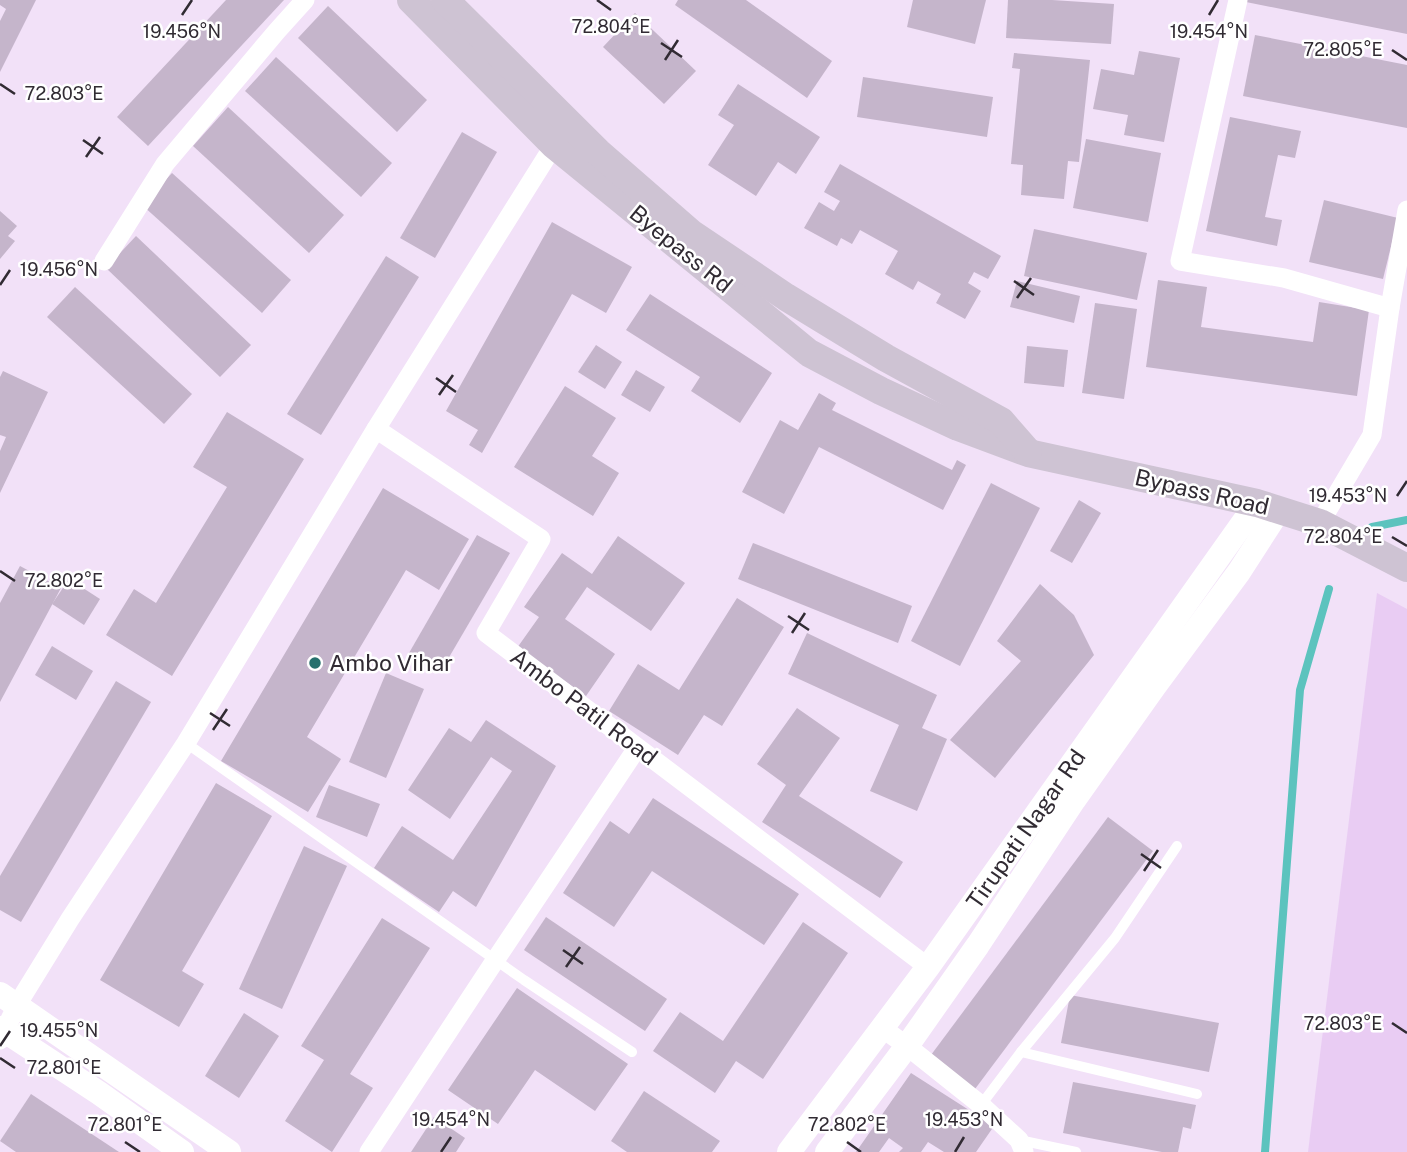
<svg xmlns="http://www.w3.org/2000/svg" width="1407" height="1152" viewBox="0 0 1407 1152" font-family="'Public Sans',sans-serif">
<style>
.green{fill:#e9ccf3}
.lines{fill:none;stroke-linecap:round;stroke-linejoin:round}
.stream{stroke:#5cc3be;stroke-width:8}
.building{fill:#c5b5cb}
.service{stroke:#fff;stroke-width:10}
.minor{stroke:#fff;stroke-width:19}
.tertiary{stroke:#fff;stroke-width:24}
.secondary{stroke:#cec3d3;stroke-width:28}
.ticks{fill:none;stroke:#312b33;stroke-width:2.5}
.poi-dot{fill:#26706d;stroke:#fff;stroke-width:2.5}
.labels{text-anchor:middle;stroke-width:5;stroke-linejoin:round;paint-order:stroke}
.street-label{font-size:23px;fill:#312b33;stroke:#fff}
.poi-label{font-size:23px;fill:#312b33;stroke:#fff;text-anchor:start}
.ticks-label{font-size:18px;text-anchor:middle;fill:#312b33;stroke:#fff;stroke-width:5;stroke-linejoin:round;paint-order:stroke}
</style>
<rect width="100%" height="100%" fill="#f2e1f8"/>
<polygon class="green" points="1377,593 1407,609 1407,1152 1308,1152"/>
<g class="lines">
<g class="stream">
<polyline points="1372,527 1407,520"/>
<polyline points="1265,1152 1300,690 1329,589"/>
</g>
</g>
<g class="building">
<polygon points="0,0 36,0 0,72 0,21 6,9 0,5"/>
<polygon points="226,0 284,0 148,146 117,117"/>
<polygon points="678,0 746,0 832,61 807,98 675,5"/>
<polygon points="913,0 986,0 975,44 907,27"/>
<polygon points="1008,0 1052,0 1114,4 1111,44 1006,38"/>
<polygon points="1241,0 1407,0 1407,34 1241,1"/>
<polygon points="328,6 427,100 397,132 298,38"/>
<polygon points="635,13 696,71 664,104 603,47"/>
<polygon points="1255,35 1407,65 1407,128 1243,96"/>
<polygon points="1139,51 1180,58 1164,142 1124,135 1128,115 1093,109 1101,69 1134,75"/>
<polygon points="1014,53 1090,60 1079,162 1068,161 1064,199 1021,195 1023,165 1011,164 1020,69 1012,68"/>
<polygon points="276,57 392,163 361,197 245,91"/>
<polygon points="863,77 993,97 987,137 857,117"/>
<polygon points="738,84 820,137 796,174 778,162 756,196 708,165 734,125 718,115"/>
<polygon points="228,107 344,215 309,253 193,146"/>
<polygon points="1230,117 1301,131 1295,158 1278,155 1265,217 1282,220 1277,246 1206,231"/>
<polygon points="462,132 497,152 435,258 400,238"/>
<polygon points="1086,139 1161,153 1148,222 1073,208"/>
<polygon points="840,164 1001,256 988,279 974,272 968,283 981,291 965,319 936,303 941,294 918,281 913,290 885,274 898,251 860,230 852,244 841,238 837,246 804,228 819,202 834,211 840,201 824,192"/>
<polygon points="172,173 291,280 262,313 142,205"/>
<polygon points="1324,200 1398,218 1383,279 1309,262"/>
<polygon points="0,211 17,226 8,236 15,241 0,259"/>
<polygon points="552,222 632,267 606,313 572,294 482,453 469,445 478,430 446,411"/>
<polygon points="1034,229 1147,253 1137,300 1024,276"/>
<polygon points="136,236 251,345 220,377 106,268"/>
<polygon points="386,256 419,277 321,435 287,414"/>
<polygon points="1158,280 1207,287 1201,327 1313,342 1319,302 1369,310 1357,396 1146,367"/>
<polygon points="1017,281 1080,296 1074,323 1010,307"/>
<polygon points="75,287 192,394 164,424 47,317"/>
<polygon points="650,294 772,373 740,423 691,391 700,377 626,330"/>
<polygon points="1095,303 1137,309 1124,399 1082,393"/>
<polygon points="596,345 622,362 605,389 578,372"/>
<polygon points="1027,346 1068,350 1064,387 1024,383"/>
<polygon points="636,370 665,387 650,412 621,395"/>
<polygon points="3,371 48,392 0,493 0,451 6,437 0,435 0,377"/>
<polygon points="565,386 616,418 592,456 619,473 593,516 514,467"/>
<polygon points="819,393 836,403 832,410 952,470 957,460 966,465 943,510 819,447 784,514 742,492 780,420 798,430"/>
<polygon points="227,412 304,459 172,676 106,635 134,589 156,603 227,487 193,467"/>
<polygon points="991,483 1040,508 960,666 911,641"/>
<polygon points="383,488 469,539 439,590 406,570 307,737 341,759 308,812 221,761"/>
<polygon points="1079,500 1101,513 1072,563 1050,551"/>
<polygon points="477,535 510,553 441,671 409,653"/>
<polygon points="618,536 685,583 651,631 587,587 565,619 615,654 586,696 517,648 539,617 524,607 562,553 592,574"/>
<polygon points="753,543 912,606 898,643 738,579"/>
<polygon points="20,566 61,588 0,702 0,603"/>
<polygon points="69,579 100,599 84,625 52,604"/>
<polygon points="1040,584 1074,615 1094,655 995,778 950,740 1021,661 997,641"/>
<polygon points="737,598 784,627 722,726 704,715 678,755 609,711 638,664 679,690"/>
<polygon points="807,633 937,695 922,728 947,739 917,811 870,791 899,725 788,674"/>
<polygon points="52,646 93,671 76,700 35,675"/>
<polygon points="386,673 424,689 386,778 349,762"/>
<polygon points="116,681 151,702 21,922 0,910 0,876"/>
<polygon points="797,708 840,738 799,796 903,862 880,898 762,822 786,785 757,764"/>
<polygon points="486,720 556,766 476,907 453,891 439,912 374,868 402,826 453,860 512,771 491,757 450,819 408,790 449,728 471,742"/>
<polygon points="216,783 272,816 182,971 204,984 179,1027 100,980"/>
<polygon points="329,785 380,804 367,837 316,817"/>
<polygon points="653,798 799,894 764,945 652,871 614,927 563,893 610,821 629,834"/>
<polygon points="1108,817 1153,851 975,1089 931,1055"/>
<polygon points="304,846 347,866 282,1009 239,989"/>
<polygon points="546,917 667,999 645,1031 524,950"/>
<polygon points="382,918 430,948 350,1074 373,1088 332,1152 285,1121 324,1060 301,1046"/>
<polygon points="803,922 848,953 763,1079 736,1061 715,1093 653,1051 680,1012 723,1041"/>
<polygon points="517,988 628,1064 595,1111 535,1070 498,1124 448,1090"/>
<polygon points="1070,995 1219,1023 1209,1072 1061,1043"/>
<polygon points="244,1013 279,1036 239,1098 205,1076"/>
<polygon points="911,1073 994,1126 976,1152 944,1152 928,1142 921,1152 899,1152 903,1148 889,1138 879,1152 856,1152"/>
<polygon points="1073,1082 1196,1105 1191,1129 1183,1127 1178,1152 1162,1152 1063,1133"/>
<polygon points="644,1091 720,1141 712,1152 627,1152 611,1141"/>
<polygon points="31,1094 119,1152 16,1152 0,1141"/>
<polygon points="434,1117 465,1138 456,1152 411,1152"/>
</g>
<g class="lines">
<g class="service">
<polyline points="186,743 524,980 632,1052"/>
<polyline points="1021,1052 1197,1094"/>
<polyline points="981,1105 1021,1052 1115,938 1177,846"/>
<polyline points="1019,1140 1076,1152"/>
</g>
<g class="minor">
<polyline points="1238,0 1180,261 1284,278 1390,308"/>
<polyline points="104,261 165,164 277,31 305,0"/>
<polyline points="376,429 541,539 486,633 928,967"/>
<polyline points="1320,523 1372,435 1390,308 1407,210"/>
<polyline points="882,1028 907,1046 981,1105 1019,1140 1024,1152"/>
<polyline points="0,1040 17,1005 70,919 186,743 376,429 554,145 561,138"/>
<polyline points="369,1152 496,959 637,748"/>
</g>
<g class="tertiary">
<polyline points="0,994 229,1152"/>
<polyline points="0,1028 99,1093 182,1152"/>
<polyline points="789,1152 928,967 1257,503"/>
<polyline points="827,1152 907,1046 978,945 1074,800 1154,687 1239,572 1279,510"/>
</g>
<g class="secondary">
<polyline points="411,0 554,145 809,353 881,391 958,427 1028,453 1257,503 1320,523 1407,568"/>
<polyline points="445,0 598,152 691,233 786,297 886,358 1001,421 1028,452"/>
</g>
</g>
<path class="ticks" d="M597,0L611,10M182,15L192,0M1209,15L1218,0M661,43L682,57M1392,50L1407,60M665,60L678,40M0,84L15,94M83,140L103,154M86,157L100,137M1014,281L1034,295M0,285L10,270M1017,298L1031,278M436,378L456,392M439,395L453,375M1397,496L1407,481M1392,537L1407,546M0,571L15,581M788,616L809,630M792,633L805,613M210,713L230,726M213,730L227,709M1141,854L1161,868M1144,871L1158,850M563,950L583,964M566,967L580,947M1392,1023L1407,1033M0,1046L10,1031M0,1058L15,1068M125,1142L140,1152M847,1142L861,1152M441,1152L451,1137M955,1152L964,1137"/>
<circle class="poi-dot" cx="315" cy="663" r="7"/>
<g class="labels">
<g class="street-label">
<text transform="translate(681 249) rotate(39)" y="8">Byepass Rd</text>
<text transform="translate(1202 492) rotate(13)" y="8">Bypass Road</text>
<text transform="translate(584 707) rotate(37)" y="8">Ambo Patil Road</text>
<text transform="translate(1026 829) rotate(-55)" y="8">Tirupati Nagar Rd</text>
</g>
<g class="poi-label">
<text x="329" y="671">Ambo Vihar</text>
</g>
</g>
<g class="ticks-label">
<text x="611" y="33">72.804°E</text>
<text x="182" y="38">19.456°N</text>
<text x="1209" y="38">19.454°N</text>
<text x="1343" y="56">72.805°E</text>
<text x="64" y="100">72.803°E</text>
<text x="59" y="276">19.456°N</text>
<text x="1348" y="502">19.453°N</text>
<text x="1343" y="543">72.804°E</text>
<text x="64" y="587">72.802°E</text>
<text x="1343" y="1030">72.803°E</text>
<text x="59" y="1037">19.455°N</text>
<text x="64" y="1074">72.801°E</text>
<text x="451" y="1126">19.454°N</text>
<text x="964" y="1126">19.453°N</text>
<text x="125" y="1131">72.801°E</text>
<text x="847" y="1131">72.802°E</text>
</g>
</svg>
